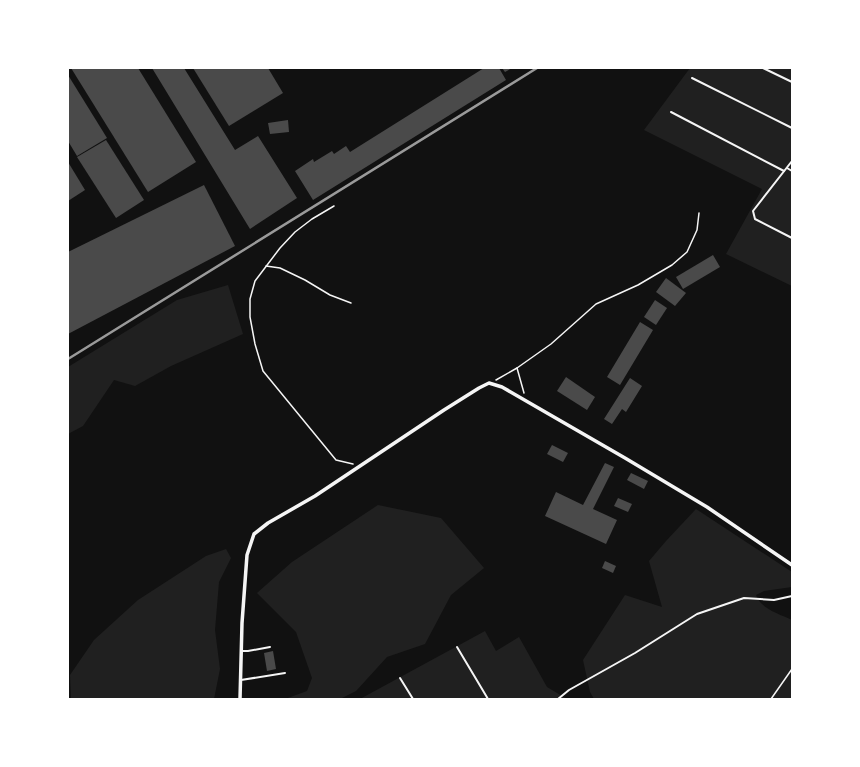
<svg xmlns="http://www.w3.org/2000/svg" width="860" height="767" viewBox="0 0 860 767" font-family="Montserrat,sans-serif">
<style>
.green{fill:#202020}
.building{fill:#4a4a4a}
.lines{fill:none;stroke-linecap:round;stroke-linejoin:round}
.path{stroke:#f5f5f5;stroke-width:1.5}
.service{stroke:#f5f5f5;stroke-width:2}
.minor{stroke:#f5f5f5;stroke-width:3.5}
.rail{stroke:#9a9a9a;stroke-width:2.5}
</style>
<rect width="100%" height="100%" fill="#111"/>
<g class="green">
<polygon points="690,68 792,68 792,286 726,254 762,189 644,130"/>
<polygon points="228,285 243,334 171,366 135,386 114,380 83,426 68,434 68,367 177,300"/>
<polygon points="378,505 441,518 484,568 451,595 425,644 387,657 356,691 340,699 285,699 307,691 312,678 296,632 257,593 292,562"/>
<path d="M696,509L792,572V587L764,591L756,595C761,609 779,614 792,620V699H594L590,692L583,660L625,595L662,607L649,561L666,541Z"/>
<polygon points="226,549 231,558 219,582 215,630 220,669 214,699 71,699 70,675 94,640 138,600 206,556"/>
<polygon points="485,631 496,651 519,637 547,687 567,699 360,699"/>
</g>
<g class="building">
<polygon points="71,68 138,68 196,162 148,192"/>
<polygon points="152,68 184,68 235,150 258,136 297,198 250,229"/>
<polygon points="193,68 268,68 283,93 229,126"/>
<polygon points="484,68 499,68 506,80 313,200 295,171 313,159 314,162 332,151 334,154 346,146 350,152"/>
<polygon points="502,68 512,68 505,72"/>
<polygon points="68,75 107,138 77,156 68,141"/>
<polygon points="288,120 289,132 270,134 268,123"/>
<polygon points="106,140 144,200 116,218 77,157"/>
<polygon points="68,162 85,190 68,201"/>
<polygon points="204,185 235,246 68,334 68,252"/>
<polygon points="713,255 720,267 683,289 676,277"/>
<polygon points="666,278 686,293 675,306 656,292"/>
<polygon points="655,300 667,308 656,325 644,317"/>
<polygon points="640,322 653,330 620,385 607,377"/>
<polygon points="566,377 595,397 587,410 557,391"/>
<polygon points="630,378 642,386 626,412 622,409 612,424 604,419"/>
<polygon points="552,445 568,453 563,462 547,454"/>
<polygon points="605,463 614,467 593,509 617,520 606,544 545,516 556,492 583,505"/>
<polygon points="631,473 648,481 644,489 627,480"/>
<polygon points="618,498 632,504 628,512 614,506"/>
<polygon points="605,561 616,566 613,573 602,568"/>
<polygon points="273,651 276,669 267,671 264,653"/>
</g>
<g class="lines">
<g class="path">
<polyline points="334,206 312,219 295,232 280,248 255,281 250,299 250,317 255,344 263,371 336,460 353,464"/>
<polyline points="266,266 280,268 305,280 330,295 351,303"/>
<polyline points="517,368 524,393"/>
<polyline points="496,380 517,368 551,344 596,304 638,285 672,265 687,252 697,230 699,213"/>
<polyline points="771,699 792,669"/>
</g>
<g class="service">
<polyline points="763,68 792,82"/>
<polyline points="692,78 792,128"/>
<polyline points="671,112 784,171"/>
<polyline points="792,161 753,211 755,219 792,238"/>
<polyline points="787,168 792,171"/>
<polyline points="457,647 488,699"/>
<polyline points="241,651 248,651 270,647"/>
<polyline points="400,678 413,699"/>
<polyline points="241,680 285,673"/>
<polyline points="558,699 569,690 635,653 697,614 744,598 774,600 792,596"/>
</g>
<polyline class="minor" points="240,699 242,623 247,555 254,534 268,523 315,496 444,410 479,388 489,383 502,387 625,458 707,507 792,565"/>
<polyline class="rail" points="68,359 537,68"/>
</g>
<rect width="860" height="767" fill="none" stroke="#ffffff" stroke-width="138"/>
</svg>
